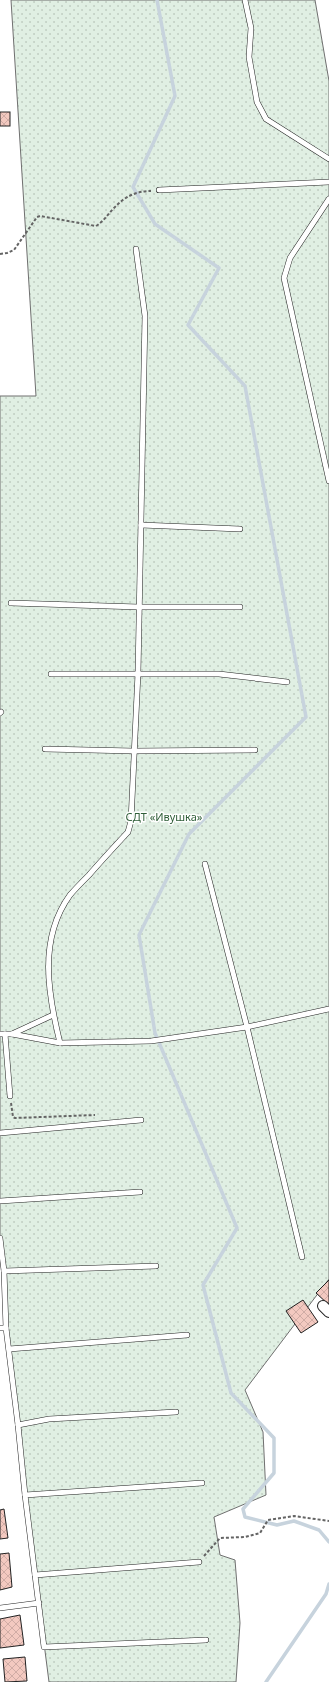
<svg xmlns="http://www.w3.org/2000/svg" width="329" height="1682" viewBox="0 0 329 1682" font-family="'Noto Sans',sans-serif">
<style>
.garden{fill:url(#garden-dots);stroke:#6f6f6f}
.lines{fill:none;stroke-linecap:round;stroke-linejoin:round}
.stream{stroke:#c7d3dd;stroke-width:3.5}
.building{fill:url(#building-cross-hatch);stroke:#222}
.lane-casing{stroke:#222;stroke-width:6}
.street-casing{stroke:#222;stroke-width:12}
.path{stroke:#646464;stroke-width:2;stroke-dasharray:3 2;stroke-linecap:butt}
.lane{stroke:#fff;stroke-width:5}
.street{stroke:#fff;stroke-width:10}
.labels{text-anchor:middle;stroke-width:3;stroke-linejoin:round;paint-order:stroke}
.park-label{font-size:11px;fill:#2f5e38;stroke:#fff}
</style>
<defs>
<pattern id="garden-dots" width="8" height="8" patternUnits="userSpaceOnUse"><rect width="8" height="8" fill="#e0efe3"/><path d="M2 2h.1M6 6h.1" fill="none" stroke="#c0cdc2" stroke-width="1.8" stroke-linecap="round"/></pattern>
<pattern id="building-cross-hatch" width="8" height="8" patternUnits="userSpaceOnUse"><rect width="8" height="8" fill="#f3c9c0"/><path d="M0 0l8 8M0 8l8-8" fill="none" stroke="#d0aca5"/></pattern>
</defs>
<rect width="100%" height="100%" fill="#fff"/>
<path class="garden" d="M11,0H315L329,81V1279L245,1390L263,1432L266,1495L214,1517L220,1555L235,1560L240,1623L236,1682H49C30,1534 10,1387 0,1238V396H36Z"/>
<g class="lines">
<g class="stream">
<polyline points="157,0 175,96 133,187 155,224 219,268 188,325 245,386 306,717 189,834 139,935 155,1033 237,1228 203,1285 231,1393 274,1438 274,1473 243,1509 245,1517 277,1525 294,1521 319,1530 329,1542"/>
<polyline points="266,1682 326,1594 329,1584"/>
</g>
</g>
<g class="building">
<rect x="0" y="112" width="10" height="14"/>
<polygon points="329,1280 329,1305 316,1293"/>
<polygon points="303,1300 318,1322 301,1333 286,1311"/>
<polygon points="4,1509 8,1538 0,1539 0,1510"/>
<polygon points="9,1553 12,1587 0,1590 0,1554"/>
<polygon points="20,1615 24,1645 0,1648 0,1619"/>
<polygon points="25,1657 27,1681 5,1682 3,1659"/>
</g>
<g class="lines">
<defs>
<g id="lane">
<polyline points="245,0 251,28 249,57 257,102 266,119 329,159"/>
<polyline points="159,190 329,182"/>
<polyline points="329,199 290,258 284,278 329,481"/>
<polyline points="141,525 240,529"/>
<polyline points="11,603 139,607 240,607"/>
<polyline points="51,674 219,674 287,682"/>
<polyline points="0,713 1,712"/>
<polyline points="45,749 134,751 255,750"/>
<polyline points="205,864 247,1027 302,1257"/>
<polyline points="0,1034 12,1034 60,1043 151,1041 247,1027 329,1009"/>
<polyline points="5,1034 10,1096"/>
<polyline points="12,1034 53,1015"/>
<path d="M60,1043C48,994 38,939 70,895C76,888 83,881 89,875C102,860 115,846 128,832L131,821L138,673L145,316L136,249"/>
<polyline points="0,1133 141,1120"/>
<polyline points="0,1201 140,1192"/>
<polyline points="0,1238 4,1271 6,1328 18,1425 25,1495 44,1647 206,1640"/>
<polyline points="4,1271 156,1266"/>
<polyline points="0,1328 6,1328"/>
<polyline points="9,1349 187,1335"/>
<polyline points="18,1425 49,1419 176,1412"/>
<polyline points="25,1495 202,1483"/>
<polyline points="35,1575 199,1562"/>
<polyline points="0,1608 39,1603"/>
</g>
<polyline id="street" points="323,1306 329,1312"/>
</defs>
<use href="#lane" class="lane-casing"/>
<use href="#street" class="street-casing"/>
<g class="path">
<path d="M0,254L7,253L14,250L37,217L40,216L96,226C104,221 108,214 114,208C124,197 136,191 151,191"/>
<polyline points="11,1103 13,1117 15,1118 95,1115"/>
<polyline points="204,1556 220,1538 245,1537 260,1533 268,1520 294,1516 329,1521"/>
</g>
<use href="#lane" class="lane"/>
<use href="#street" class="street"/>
</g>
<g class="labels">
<g class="park-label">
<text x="164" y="821">СДТ «Ивушка»</text>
</g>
</g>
</svg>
